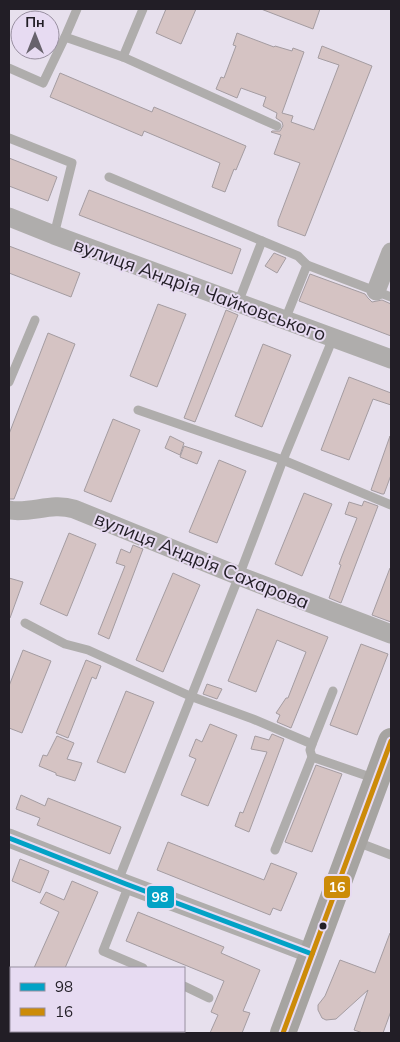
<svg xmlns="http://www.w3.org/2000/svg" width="400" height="1042" viewBox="0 0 400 1042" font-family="Mulish,sans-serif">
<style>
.building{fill:#d5c3c3;stroke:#a49ca1}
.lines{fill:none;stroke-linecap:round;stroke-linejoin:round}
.lane{stroke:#afadac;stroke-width:9}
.street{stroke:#afadac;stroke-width:19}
.secondary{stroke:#a6a4a1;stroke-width:26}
.bus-1-casing{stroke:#e7dbf2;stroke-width:9}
.bus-2-casing{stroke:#e7dbf2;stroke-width:9}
.bus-1{stroke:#02a2c6;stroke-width:5}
.bus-2{stroke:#cc8b08;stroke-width:5}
.bus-dot{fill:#221e26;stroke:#e7dbf2;stroke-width:2}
.labels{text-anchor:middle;stroke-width:4;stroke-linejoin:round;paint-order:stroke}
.street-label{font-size:19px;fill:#221e26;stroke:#e7dbf2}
.line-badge{stroke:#e7dbf2;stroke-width:2}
.badge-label{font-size:14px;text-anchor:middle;font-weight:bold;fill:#fff}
</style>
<rect width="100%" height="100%" fill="#e7e0ed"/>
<g class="building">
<polygon points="166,9 196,9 181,44 156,33"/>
<polygon points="261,9 320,9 313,29"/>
<polygon points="237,33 274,47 275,46 292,51 293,48 304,52 282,113 293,116 291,122 314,130 339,65 318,58 322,46 372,66 305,236 278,226 278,221 300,163 274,154 281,135 271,132 272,131 280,131 283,126 282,122 276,118 277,113 263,106 266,97 241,88 237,98 216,89 221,77 224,78 236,46 233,45"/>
<polygon points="60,73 152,112 154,107 246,146 236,170 234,169 225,192 212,187 220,163 144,131 142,136 50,97"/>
<polygon points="9,158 57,177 48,201 9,186"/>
<polygon points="89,190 241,249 232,274 79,215"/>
<polygon points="9,246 80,273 71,297 9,273"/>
<polygon points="274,253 286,258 277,273 265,266"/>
<polygon points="310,274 365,294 368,298 372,302 382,300 391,304 391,336 299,301"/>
<polygon points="158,304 186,314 157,387 130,376"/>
<polygon points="226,310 238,315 195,422 184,418"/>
<polygon points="48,333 75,344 14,499 9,499 9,434"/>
<polygon points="263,344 291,355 262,427 235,416"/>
<polygon points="349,377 391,393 391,405 373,399 349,460 321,450"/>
<polygon points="113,419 140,430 111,502 84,491"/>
<polygon points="170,436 184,443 180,455 165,448"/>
<polygon points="390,436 391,475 384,494 382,494 371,490"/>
<polygon points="184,446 202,452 197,464 180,457"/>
<polygon points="219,460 246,471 217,543 189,532"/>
<polygon points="304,493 332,504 302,576 275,564"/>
<polygon points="364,501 378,506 341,603 329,598 341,565 339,564 342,556 357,518 345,514 349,502 362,506"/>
<polygon points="69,533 96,544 67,616 40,604"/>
<polygon points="133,545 143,549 109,639 98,634 125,566 116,563 121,549 130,553"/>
<polygon points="390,568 391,568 391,622 372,615"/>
<polygon points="173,573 200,585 163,672 136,660"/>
<polygon points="9,578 23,582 10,618 9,618"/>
<polygon points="257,609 328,637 291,728 277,722 280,715 276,713 286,698 288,698 306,652 277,640 256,692 228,681"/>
<polygon points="361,644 388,654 357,735 330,725"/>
<polygon points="23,650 51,661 22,733 9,728 9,686"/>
<polygon points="86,660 101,666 96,679 92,677 68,738 56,733"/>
<polygon points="207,684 222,689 217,699 203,694"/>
<polygon points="126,691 154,702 125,773 97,762"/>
<polygon points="210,724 237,735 208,806 181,795 196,759 189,756 196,739 202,742"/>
<polygon points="272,734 284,739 249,832 235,826 240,812 243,813 267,752 251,749 255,736 269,740"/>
<polygon points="57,736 74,743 67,759 82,763 75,781 56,775 56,773 39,766 43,755 47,756"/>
<polygon points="316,765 342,774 312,852 285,842"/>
<polygon points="21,795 45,806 48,798 121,827 110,854 37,825 40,818 16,809"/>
<polygon points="168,842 264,880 271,863 297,873 281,911 273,908 270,915 157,870"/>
<polygon points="20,859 49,871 40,893 12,881"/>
<polygon points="72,881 98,892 65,968 34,968 59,912 40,903 46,892 64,900"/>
<polygon points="138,912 224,947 221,953 260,970 243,1011 250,1013 242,1033 210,1033 218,1015 211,1012 224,981 126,941"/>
<polygon points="390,933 391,933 391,1011 383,1033 363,1033 354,1030 368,990 336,1019 326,1020 322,1018 318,1010 318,1005 325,996 340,960 375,973"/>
</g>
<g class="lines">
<g class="lane">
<polyline points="65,37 77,9"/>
<polyline points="123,57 143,9"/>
<polyline points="9,68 43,83 65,37 123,57 277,126"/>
<polyline points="9,138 72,163 54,235"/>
<polyline points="109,177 298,256 307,265"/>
<polyline points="238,303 262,241"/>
<polyline points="285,320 307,265 391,297"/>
<polyline points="9,382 35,320"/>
<polyline points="138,410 283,460 391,505"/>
<polyline points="25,623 65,644 88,650 190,696 253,719 312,744"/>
<polyline points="312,757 376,779"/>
<polyline points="357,842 391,855"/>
<polyline points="275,850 312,757 310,750 312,744 333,691"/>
<polyline points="118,881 239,576 283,460 333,338"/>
<polyline points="129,885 103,951 143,968"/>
<polyline points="184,986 209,998"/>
<polyline points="13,1031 17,1033"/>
</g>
<g class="street">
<polyline points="9,217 54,235 391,359"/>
<polyline points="376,291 391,252"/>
<path d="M9,510C31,514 51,502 74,509L239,576L391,634"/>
<polyline points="9,838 126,884 312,954"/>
</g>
<polyline class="secondary" points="283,1033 391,741"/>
<defs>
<polyline id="bus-1" points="9,838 126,884 312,954"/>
<polyline id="bus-2" points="283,1033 391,741"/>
</defs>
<use href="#bus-1" class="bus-1-casing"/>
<use href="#bus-2" class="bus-2-casing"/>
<use href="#bus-1" class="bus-1"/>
<use href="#bus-2" class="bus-2"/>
</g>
<circle class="bus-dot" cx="323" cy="926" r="4.5"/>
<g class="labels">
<g class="street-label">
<text transform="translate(200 289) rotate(20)" y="7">вулиця Андрія Чайковського</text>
<text transform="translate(202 560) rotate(22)" y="7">вулиця Андрія Сахарова</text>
</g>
</g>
<g class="line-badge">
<rect x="323" y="875" width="28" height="24" rx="5" fill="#cc8b08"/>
<rect x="146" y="885" width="29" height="24" rx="5" fill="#02a2c6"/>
</g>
<g class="badge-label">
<text x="337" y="892">16</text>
<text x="160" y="902">98</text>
</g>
<rect width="400" height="1042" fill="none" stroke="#221e26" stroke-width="20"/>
<rect x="10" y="967" width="175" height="65" fill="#e7dbf2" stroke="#988fa0"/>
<rect x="20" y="983" width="25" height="8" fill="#02a2c6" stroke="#988fa0"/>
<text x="55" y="992" font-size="15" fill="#221e26">98</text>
<rect x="20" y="1008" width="25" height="8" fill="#cc8b08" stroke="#988fa0"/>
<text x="55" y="1017" font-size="15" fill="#221e26">16</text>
<g transform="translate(35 35)"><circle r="24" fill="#e7dbf2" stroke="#988fa0"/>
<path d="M0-4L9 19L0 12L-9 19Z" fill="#67626c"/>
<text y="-8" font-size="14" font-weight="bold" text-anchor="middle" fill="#221e26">Пн</text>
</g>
</svg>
